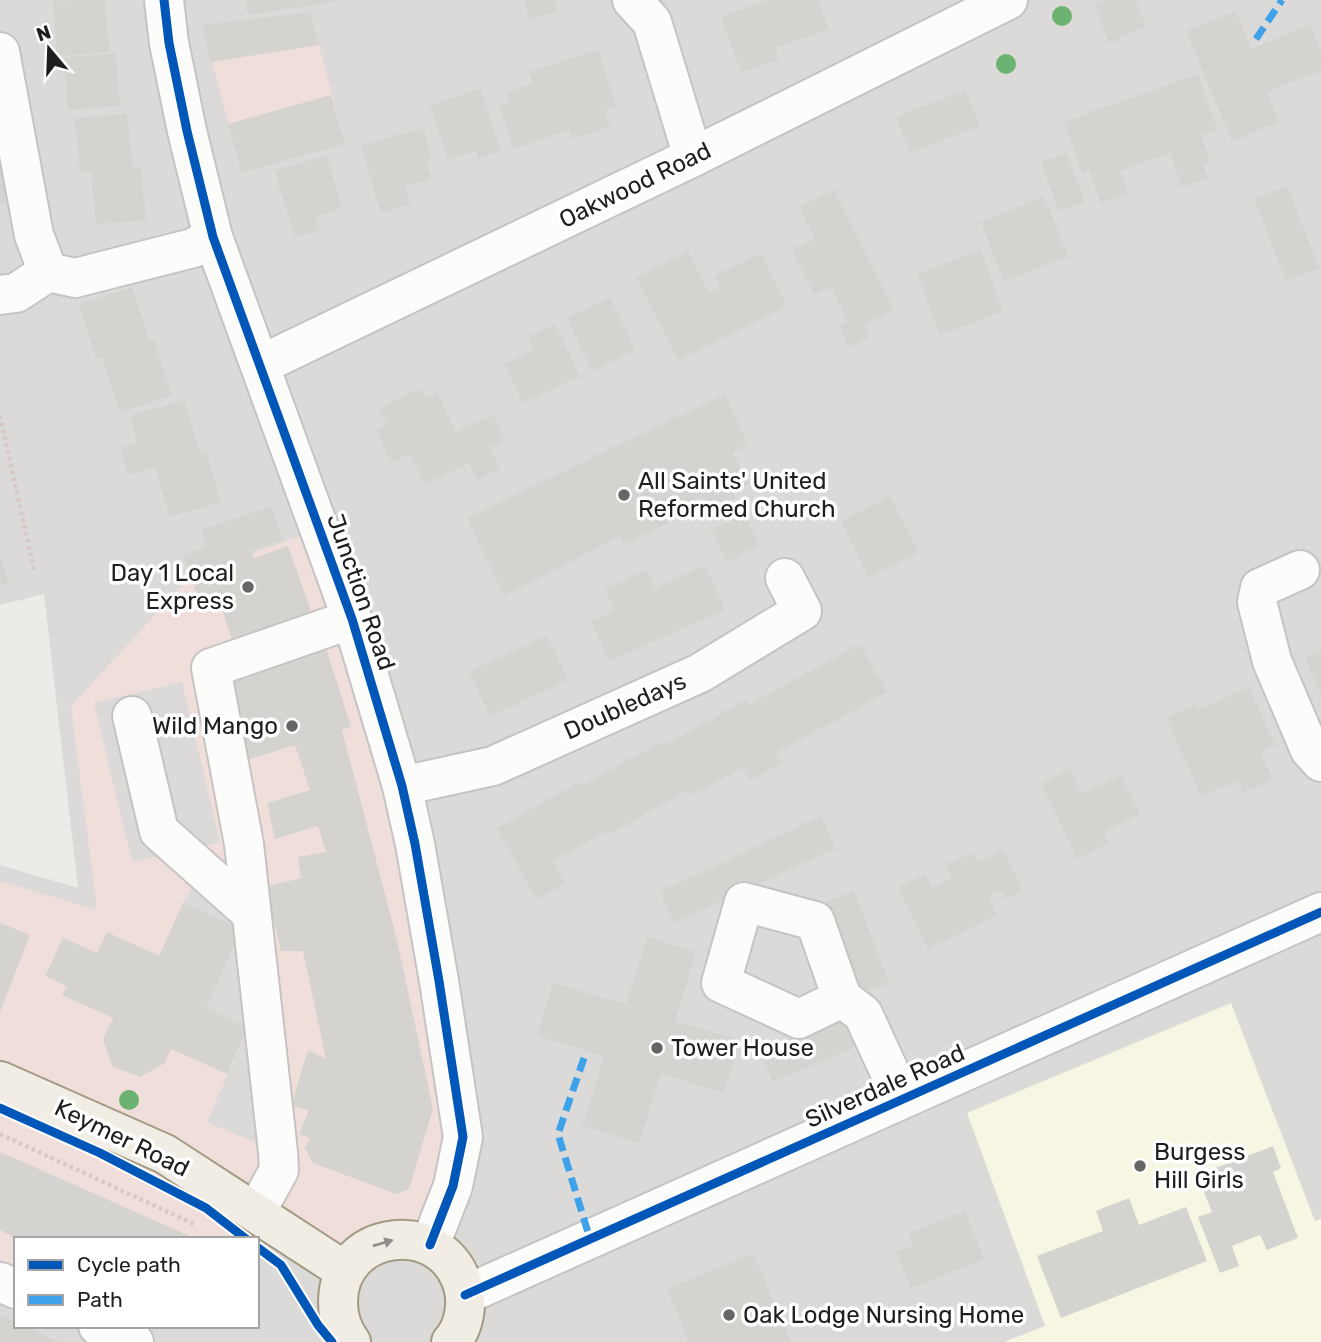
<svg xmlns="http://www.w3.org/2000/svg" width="1321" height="1342" viewBox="0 0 1321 1342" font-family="Rubik,sans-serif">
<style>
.residential{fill:#dcdad8;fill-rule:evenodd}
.commercial{fill:#f0dedb}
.education{fill:#f6f6e2}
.religious{fill:#dbdad8}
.building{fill:#d5d3cf}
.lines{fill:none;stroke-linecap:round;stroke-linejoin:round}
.minor-casing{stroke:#c5c4c3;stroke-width:42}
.major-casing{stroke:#a39a83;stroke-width:42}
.path{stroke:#d7c9c6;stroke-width:4.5;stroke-dasharray:3.5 3.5;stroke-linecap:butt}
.minor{stroke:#fcfcfb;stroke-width:38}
.major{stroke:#f1ece4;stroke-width:38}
.quiet{stroke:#3da2ea;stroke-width:7;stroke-dasharray:14 7;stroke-linecap:butt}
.cycleway-casing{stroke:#fff;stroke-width:13}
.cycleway{stroke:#0057b8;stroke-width:9}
.tree{fill:#6cb371}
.oneway{fill:#928f8b}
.poi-dot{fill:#666664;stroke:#fff;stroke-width:2.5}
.labels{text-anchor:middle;stroke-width:7;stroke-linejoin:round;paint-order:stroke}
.street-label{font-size:24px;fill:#1e1e1e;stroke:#fff}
.poi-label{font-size:24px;fill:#1e1e1e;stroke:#fff;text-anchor:start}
</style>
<rect width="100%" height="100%" fill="#edebe7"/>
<path class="residential" d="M0,0H1321V1342H0V865L78,888L44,594L0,605ZM16,1239H257V1326H16Z"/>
<g class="commercial">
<polygon points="310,12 345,144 242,173 202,25"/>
<polygon points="319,529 352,619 463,1137 430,1245 345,1271 241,1203 227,1239 16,1239 16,1267 0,1260 0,881 97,910 71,706 191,576"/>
</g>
<polygon class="education" points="1231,1003 1315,1221 1321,1219 1321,1342 1004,1342 1045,1326 967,1113"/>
<g class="religious">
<polygon points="809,337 886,493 763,553 743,514 410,666 370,543"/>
<polygon points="182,682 220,842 132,862 94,703"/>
<polygon points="202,870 250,912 278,1152 207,1122 248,1027 206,1008 242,930 183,903"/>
<polygon points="744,902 796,915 830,1004 773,1007 764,1028 707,1000 705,948 734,936"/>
</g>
<g class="building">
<polygon points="105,0 109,52 57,56 53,1"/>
<polygon points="246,0 335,0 335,2 248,15"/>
<polygon points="524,0 555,0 558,11 530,20"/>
<polygon points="767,0 818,0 829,29 775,48 779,59 741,72 721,17"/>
<polygon points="1107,0 1135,0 1146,26 1109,43 1094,5"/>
<polygon points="1236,11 1251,49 1310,25 1321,51 1321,70 1267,92 1279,122 1232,141 1186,31"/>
<polygon points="310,12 319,45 211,62 202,25"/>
<polygon points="115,50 120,106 68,110 64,57 111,54"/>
<polygon points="598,50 616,106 605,110 610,127 572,139 569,130 514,149 499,106 510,102 507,92 533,83 529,72"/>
<polygon points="1198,74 1217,129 1201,135 1210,161 1203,165 1208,178 1182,187 1170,153 1120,171 1128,193 1101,203 1089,170 1082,173 1064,122"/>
<polygon points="481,89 501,151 478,159 476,151 448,160 430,105"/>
<polygon points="965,90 980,126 910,153 896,117"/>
<polygon points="331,95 345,144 242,173 228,124"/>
<polygon points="127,114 133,167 141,167 146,220 96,224 91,171 80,173 75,118"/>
<polygon points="423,128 432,159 426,161 431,179 405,187 410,204 381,213 361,146"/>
<polygon points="0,148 10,203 0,204"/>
<polygon points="1067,153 1085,202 1059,211 1041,162"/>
<polygon points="326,155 342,208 315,216 320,230 295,237 275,171"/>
<polygon points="1287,186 1319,268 1286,281 1254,199"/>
<polygon points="834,190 894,310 864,325 870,337 849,347 839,326 848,322 831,286 814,295 792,250 815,239 799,207"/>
<polygon points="1044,196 1068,256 1004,282 981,222"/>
<polygon points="981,250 1003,311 940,335 917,274"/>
<polygon points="688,251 709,293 720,288 714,276 761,253 787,306 678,360 636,277"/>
<polygon points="132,287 150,342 154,340 172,395 120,412 102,357 96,358 79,304"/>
<polygon points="610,297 635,350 592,371 567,318"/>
<polygon points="555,324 580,376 523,403 504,364 534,350 528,337"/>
<polygon points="421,388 426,398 437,393 456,432 493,415 505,440 490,448 500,469 477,480 469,463 425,484 410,454 391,463 376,430 388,424 379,408"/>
<polygon points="725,394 747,443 733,452 749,484 732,492 736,498 710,511 702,497 664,516 668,523 624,545 620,536 504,596 467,518"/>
<polygon points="184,400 200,453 206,452 221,502 170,517 155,467 128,475 120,448 138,443 130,416"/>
<polygon points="890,496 919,553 868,577 841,521"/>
<polygon points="271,506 283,540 251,551 254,558 288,546 311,611 276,623 279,632 235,647 218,599 200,605 183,555 207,546 201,530"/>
<polygon points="744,514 759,545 727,562 711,530"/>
<polygon points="0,557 9,583 0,586"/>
<polygon points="705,565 725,610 609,661 591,621 615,611 605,589 647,570 655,588"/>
<polygon points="547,635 568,680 490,716 469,672"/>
<polygon points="324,642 351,727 342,730 397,940 433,1109 409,1189 396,1194 313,1163 305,1148 310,1138 299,1134 309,1110 291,1106 308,1050 326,1059 303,951 281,951 266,887 301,878 298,857 326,852 318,826 275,839 267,803 310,790 295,745 244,761 217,675"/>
<polygon points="860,644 887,692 776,753 782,763 750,780 743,767 691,796 688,790 608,835 606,832 553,861 565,883 536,899 497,828 579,783 581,786 661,742 663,746 746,700 749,705"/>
<polygon points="1321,651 1321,694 1305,658"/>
<polygon points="1249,687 1275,745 1260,752 1273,779 1243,793 1237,780 1201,796 1166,718 1196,704 1198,710"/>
<polygon points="1070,769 1082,794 1121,775 1140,814 1104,832 1109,843 1077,859 1041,783"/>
<polygon points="821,816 836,848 674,923 660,892"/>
<polygon points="1003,850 1023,891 1006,899 1001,890 988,896 997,915 928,949 898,887 925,874 932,888 952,878 946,865 973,852 978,862"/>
<polygon points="854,891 889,982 858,994 823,903"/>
<polygon points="183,903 242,929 206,1008 248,1027 227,1074 171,1049 165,1063 140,1077 112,1066 103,1039 113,1018 62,995 67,986 45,976 63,938 97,953 107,932 159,956"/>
<polygon points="0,923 30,935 0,1012"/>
<polygon points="647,937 696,952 675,1021 740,1040 724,1093 661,1073 639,1143 583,1126 604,1056 537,1036 553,983 626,1004"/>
<polygon points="842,1016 855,1047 773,1082 760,1051"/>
<polygon points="1273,1146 1281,1168 1273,1172 1298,1238 1267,1250 1260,1235 1232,1246 1239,1266 1220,1273 1198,1217 1212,1212 1197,1175"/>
<polygon points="0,1152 77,1186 196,1239 16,1238 0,1230"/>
<polygon points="1129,1198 1139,1225 1186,1207 1207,1261 1061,1318 1037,1256 1103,1231 1096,1211"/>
<polygon points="965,1211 984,1259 911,1288 896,1252 914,1245 908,1233"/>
<polygon points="753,1253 791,1342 689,1342 667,1289"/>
<polygon points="0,1315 16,1322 16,1326 24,1326 58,1342 0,1342"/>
</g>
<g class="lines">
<defs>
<g id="minor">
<polyline points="164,0 169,43 187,131 213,237 352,619 402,786 415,844 439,981 463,1137 453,1186 430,1245"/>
<polyline points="632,0 652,22 693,157"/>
<polyline points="0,52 34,235 48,272 75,278 193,248 213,237"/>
<polyline points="0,295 16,293 48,272"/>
<polyline points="260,365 693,157 1008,0"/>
<polyline points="1300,570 1260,588 1257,602 1272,661 1310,750 1321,762"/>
<polyline points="132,716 159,831 250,912"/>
<polyline points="402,786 493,766 700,673 802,611 785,578"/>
<polyline points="842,998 815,921 744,902 721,983 799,1019 842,998 863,1014 902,1099"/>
<polyline points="256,1212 279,1170 278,1152 244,844 211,668 352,619"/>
<polyline points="0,1282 16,1289"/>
<polyline points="465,1295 1321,912"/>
<polyline points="98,1326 134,1342"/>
</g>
<g id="major">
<polyline points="0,1081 165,1154 345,1271"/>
<path d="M351,1342C342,1330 338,1317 338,1302C338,1229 443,1216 463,1286C468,1305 464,1328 451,1342"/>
</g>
</defs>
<use href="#minor" class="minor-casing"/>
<use href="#major" class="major-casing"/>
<g class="path">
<polyline points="0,416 34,570"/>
<polyline points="0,1134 196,1225"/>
</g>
<use href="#minor" class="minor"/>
<use href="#major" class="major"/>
<g class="quiet">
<polyline points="1256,39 1282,0"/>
<polyline points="584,1058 558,1134 590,1239"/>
</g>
<defs>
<g id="cycleway">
<polyline points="164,0 169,43 187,131 213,237 352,619 402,786 415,844 439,981 463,1137 453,1186 430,1245"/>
<polyline points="0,1108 100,1153 206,1208 246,1239"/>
<polyline points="257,1247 281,1265 318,1325 332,1342"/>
<polyline points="465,1295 1321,912"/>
</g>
</defs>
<use href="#cycleway" class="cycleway-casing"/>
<use href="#cycleway" class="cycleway"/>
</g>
<g class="tree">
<circle cx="1062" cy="16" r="10"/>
<circle cx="1006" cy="64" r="10"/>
<circle cx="129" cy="1100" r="10"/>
</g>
<defs><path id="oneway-solid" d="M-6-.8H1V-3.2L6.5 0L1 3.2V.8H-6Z" transform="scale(1.75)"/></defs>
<use class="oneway" href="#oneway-solid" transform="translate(383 1243) rotate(-16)"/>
<g class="poi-dot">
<circle cx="624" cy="495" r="7"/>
<circle cx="248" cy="587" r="7"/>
<circle cx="292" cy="726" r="7"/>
<circle cx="657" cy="1048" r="7"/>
<circle cx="1140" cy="1166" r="7"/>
<circle cx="729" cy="1315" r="7"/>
</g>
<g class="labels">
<g class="street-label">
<text transform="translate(635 185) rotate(-26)" y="8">Oakwood Road</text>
<text transform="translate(361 592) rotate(71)" y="8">Junction Road</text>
<text transform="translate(625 706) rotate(-24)" y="8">Doubledays</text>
<text transform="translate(885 1086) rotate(-24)" y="8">Silverdale Road</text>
<text transform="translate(122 1138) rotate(26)" y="8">Keymer Road</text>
</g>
<g class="poi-label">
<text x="638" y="489">All Saints' United<tspan x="638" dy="28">Reformed Church</tspan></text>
<text x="234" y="581" text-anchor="end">Day 1 Local<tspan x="234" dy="28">Express</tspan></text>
<text x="278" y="734" text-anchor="end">Wild Mango</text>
<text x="671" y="1056">Tower House</text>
<text x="1154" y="1160">Burgess<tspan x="1154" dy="28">Hill Girls</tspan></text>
<text x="743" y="1323">Oak Lodge Nursing Home</text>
</g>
</g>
<rect x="14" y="1237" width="245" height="91" fill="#ffffff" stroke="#a5a5a5" stroke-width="2"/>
<rect x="28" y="1260" width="35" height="10" fill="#0057b8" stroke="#a5a5a5" stroke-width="2"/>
<text x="77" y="1272" font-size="21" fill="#1e1e1e">Cycle path</text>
<rect x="28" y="1295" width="35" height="10" fill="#3da2ea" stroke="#a5a5a5" stroke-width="2"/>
<text x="77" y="1307" font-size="21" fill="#1e1e1e">Path</text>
<g transform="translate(49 49) rotate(341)" stroke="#ffffff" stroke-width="5" paint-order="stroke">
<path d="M0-5L12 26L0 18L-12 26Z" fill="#1e1e1e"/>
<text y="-10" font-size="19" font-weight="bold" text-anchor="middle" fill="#1e1e1e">N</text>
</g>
</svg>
